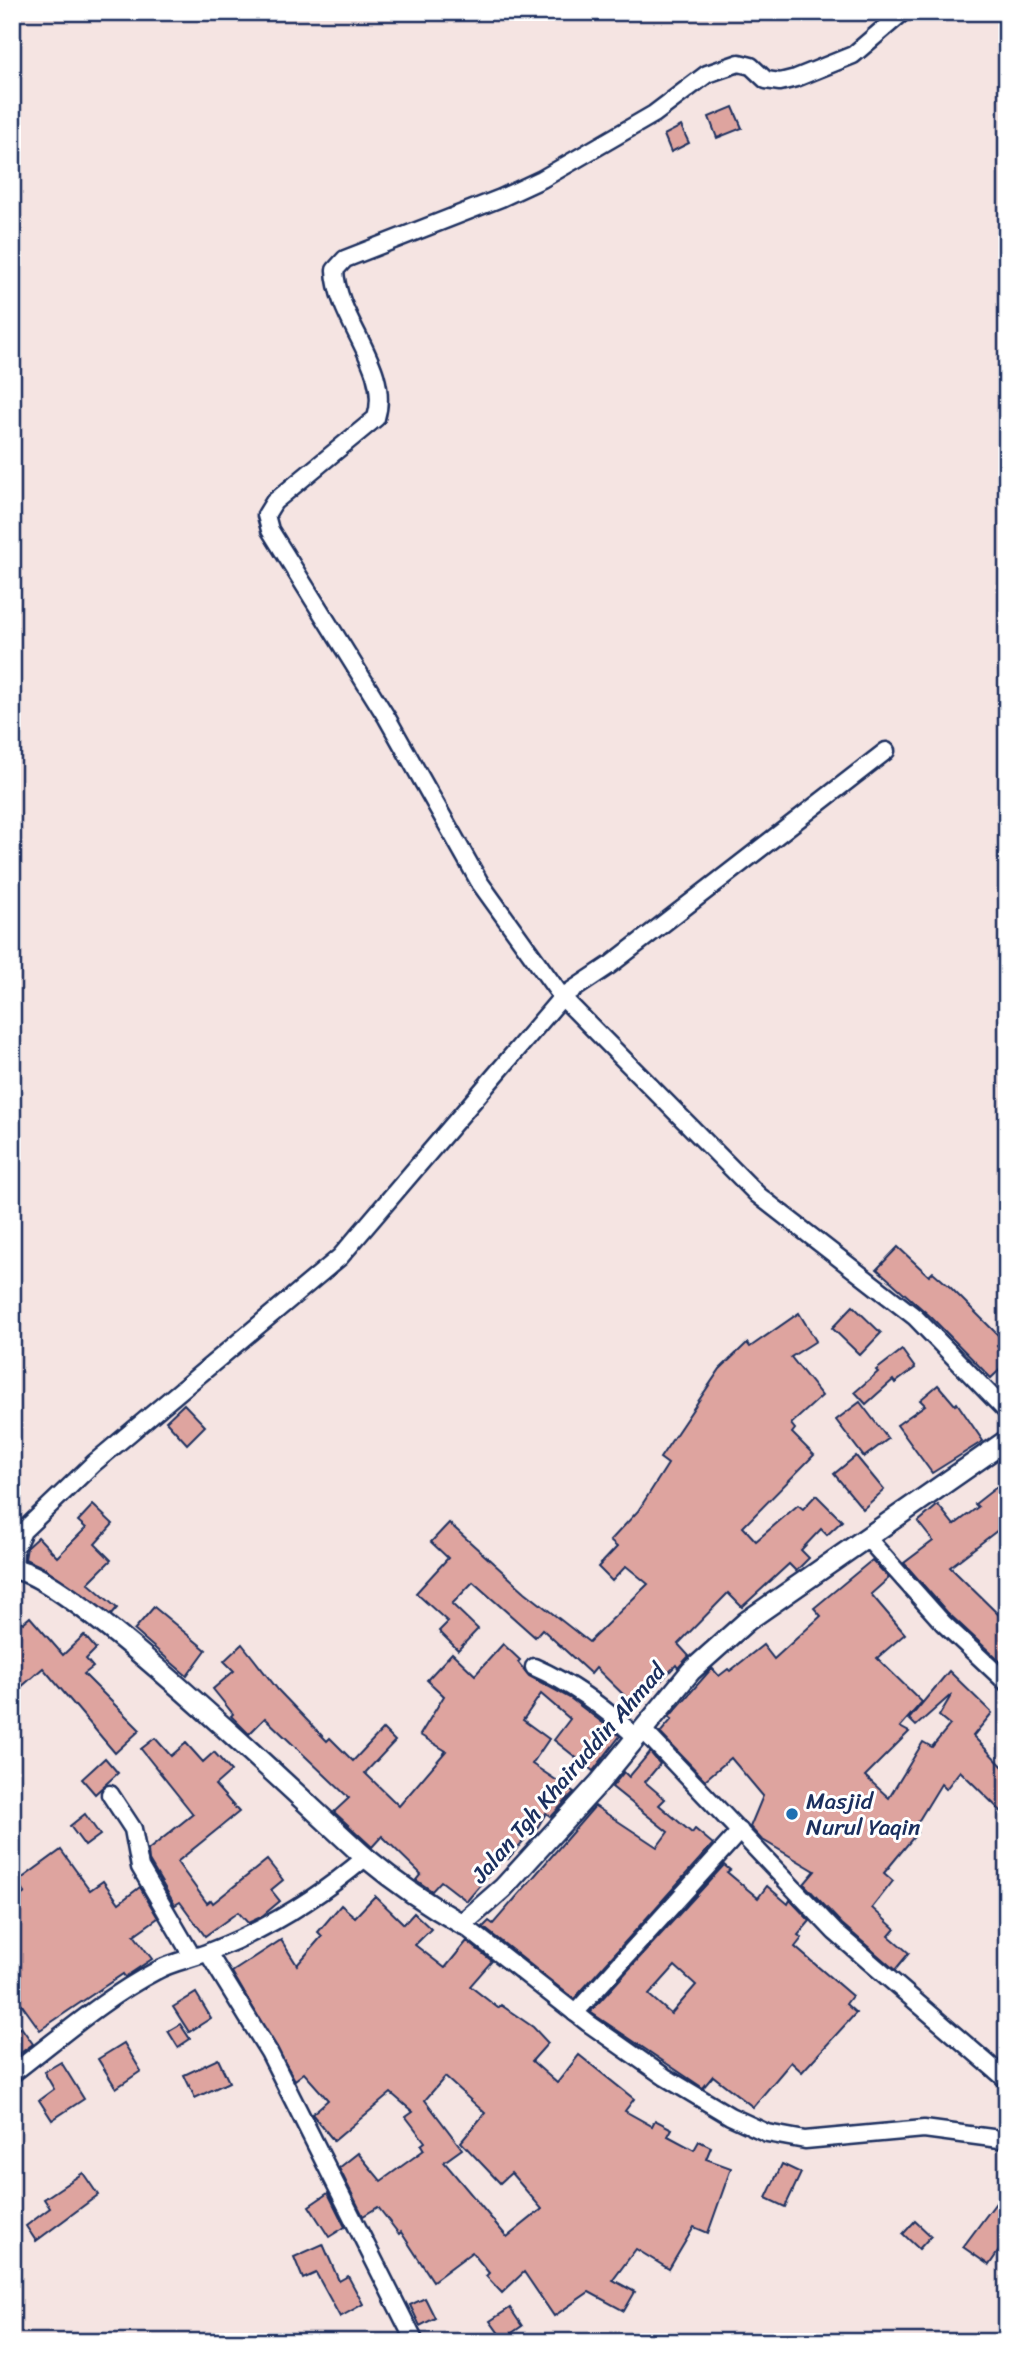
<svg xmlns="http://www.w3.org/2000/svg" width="1019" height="2354" viewBox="0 0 1019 2354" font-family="Sriracha,sans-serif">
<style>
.building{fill:#dea49f;stroke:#1b2f5e;stroke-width:2;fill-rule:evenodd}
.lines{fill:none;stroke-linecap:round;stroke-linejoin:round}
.minor-casing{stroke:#1b2f5e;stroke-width:21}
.tertiary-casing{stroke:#1b2f5e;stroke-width:24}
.minor{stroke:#fff;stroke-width:16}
.tertiary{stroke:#fff;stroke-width:19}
.poi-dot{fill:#1f6fb2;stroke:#fff;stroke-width:2.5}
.labels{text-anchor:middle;stroke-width:6;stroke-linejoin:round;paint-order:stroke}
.street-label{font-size:23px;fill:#1b2f5e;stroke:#fff}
.poi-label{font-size:23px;fill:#1b2f5e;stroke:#fff;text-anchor:start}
</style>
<rect width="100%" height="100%" fill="#f5e4e2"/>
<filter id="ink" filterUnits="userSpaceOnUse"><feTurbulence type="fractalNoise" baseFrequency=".0143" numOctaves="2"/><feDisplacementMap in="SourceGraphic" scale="14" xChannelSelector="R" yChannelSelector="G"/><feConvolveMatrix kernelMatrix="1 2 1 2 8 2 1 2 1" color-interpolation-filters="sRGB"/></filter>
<g filter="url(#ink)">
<g class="building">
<polygon points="733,107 742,128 717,138 709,117"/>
<polygon points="681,126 689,143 671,152 664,135"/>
<polygon points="898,1247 929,1276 933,1272 950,1287 1003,1340 997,1346 1007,1357 1007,1363 991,1378 931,1317 877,1269"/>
<polygon points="853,1306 881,1333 860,1355 832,1328"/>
<polygon points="799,1313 816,1341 791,1357 822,1396 791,1424 795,1429 792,1433 814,1455 743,1527 756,1541 798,1505 803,1509 816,1495 842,1521 827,1535 821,1529 801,1550 809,1558 796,1571 789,1564 742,1607 728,1593 678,1644 689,1656 678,1668 676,1665 654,1688 650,1684 631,1702 596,1668 591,1674 542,1629 535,1637 473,1582 452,1604 478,1629 458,1650 439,1631 448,1622 416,1593 448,1558 431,1542 449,1523 525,1592 589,1642 648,1584 626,1566 612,1581 598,1567 617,1547 610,1541 638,1511 668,1464 660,1458 720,1369 747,1343 750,1347"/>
<polygon points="902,1350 915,1368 895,1383 893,1380 866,1404 855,1392 878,1372 876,1370"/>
<polygon points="938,1385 955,1405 957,1403 983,1441 932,1473 897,1425 925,1405 920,1400"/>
<polygon points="860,1402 888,1439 864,1457 836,1420"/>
<polygon points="184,1404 205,1426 187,1444 166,1421"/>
<polygon points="856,1456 884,1490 863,1509 834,1474"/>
<polygon points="1007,1479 1007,1523 950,1567 1007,1623 1007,1668 947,1612 904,1563 933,1541 918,1522 938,1505 954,1525 978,1507 975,1504"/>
<polygon points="93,1505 113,1524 95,1544 111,1560 88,1583 117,1608 111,1615 45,1568 25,1559 27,1547 38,1537 57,1557 86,1528 78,1521"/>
<polygon points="872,1560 889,1578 871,1594 905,1634 877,1658 922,1702 900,1727 909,1732 865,1776 889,1798 923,1742 932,1747 950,1725 939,1716 952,1694 916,1726 909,1719 949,1671 992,1713 973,1736 1007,1771 1007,1817 960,1771 946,1789 941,1784 913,1830 917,1833 884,1873 893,1881 872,1908 895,1929 889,1936 909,1953 895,1970 842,1924 804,1884 815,1871 761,1839 750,1827 763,1796 731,1758 705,1780 660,1733 672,1719 669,1717 712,1668 719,1676 728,1669 730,1671 763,1645 774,1659 821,1616 814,1608"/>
<polygon points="154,1607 206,1650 187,1676 134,1630"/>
<polygon points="12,1611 23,1623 30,1617 63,1655 84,1635 96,1649 86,1659 93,1667 84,1674 140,1730 115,1753 43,1668 12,1695"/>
<polygon points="242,1644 279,1691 327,1741 330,1738 353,1761 383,1729 395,1741 365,1773 399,1806 446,1751 420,1735 444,1696 427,1680 452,1653 475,1675 503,1644 520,1660 518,1662 529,1676 570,1698 620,1736 593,1771 554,1740 570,1719 541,1694 523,1720 549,1739 532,1764 574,1792 551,1817 546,1813 533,1835 530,1833 508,1859 505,1856 467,1901 441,1881 432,1891 416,1880 421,1874 382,1836 372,1847 334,1812 349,1798 265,1718 249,1734 231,1716 233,1714 213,1689 234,1671 224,1661"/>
<polygon points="155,1738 171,1756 186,1743 203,1762 214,1752 231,1771 215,1785 239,1812 177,1862 207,1903 211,1900 213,1903 267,1860 283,1880 271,1890 280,1901 261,1917 248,1923 238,1912 205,1936 180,1902 175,1905 149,1861 148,1850 193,1814 141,1749"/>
<polygon points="650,1752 660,1764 645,1782 665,1799 659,1805 692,1833 695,1829 713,1844 574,1999 483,1927 489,1921 493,1924 595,1806 657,1847 668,1832 612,1787 624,1772 629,1777"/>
<polygon points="105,1758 118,1773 95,1794 82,1779"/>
<polygon points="85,1814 100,1835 85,1846 70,1826"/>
<polygon points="61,1850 90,1890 103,1881 119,1903 140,1887 158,1918 134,1935 152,1959 125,1977 123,1974 40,2030 12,1991 12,1902 25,1893 17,1882"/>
<path d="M724,1865L730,1870L727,1872L758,1898L767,1886L788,1904L790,1900L810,1921L798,1935L802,1938L795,1947L852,1996L846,2004L856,2013L802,2072L791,2062L753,2107L713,2076L703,2088L590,2012ZM675,1966L696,1985L671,2014L649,1995Z"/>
<path d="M375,1896L404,1924L414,1913L431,1929L415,1945L445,1968L467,1941L492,1961L470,1986L498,2008L501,2005L533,2027L548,2043L532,2061L557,2083L579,2055L634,2099L625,2111L652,2126L655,2120L672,2129L668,2136L694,2150L699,2141L711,2147L706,2159L731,2168L708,2233L694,2227L669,2269L636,2249L613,2280L635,2292L624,2311L589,2292L554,2316L524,2272L502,2293L486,2276L489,2273L472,2252L433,2281L401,2232L399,2234L378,2207L363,2216L339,2168L358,2153L381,2181L424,2150L421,2145L425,2142L406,2117L413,2112L391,2093L334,2141L312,2114L328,2100L304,2073L295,2080L232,1972L281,1940L297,1965L322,1936L318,1932L341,1905L355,1917ZM445,2077L485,2113L461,2142L500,2183L511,2173L542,2209L507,2237L444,2162L462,2149L425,2100Z"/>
<polygon points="196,1993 211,2018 189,2032 173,2007"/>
<polygon points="180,2024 190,2039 178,2047 168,2031"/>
<polygon points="21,2027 33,2044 12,2059 12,2034"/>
<polygon points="124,2043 141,2071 116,2088 98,2059"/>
<polygon points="218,2059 229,2082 195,2098 184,2075"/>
<polygon points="61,2062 84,2099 52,2120 39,2100 54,2089 44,2072"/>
<polygon points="782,2164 801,2173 785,2207 766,2198"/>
<polygon points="83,2173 98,2195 36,2241 26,2226 50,2208 44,2199"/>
<polygon points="1007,2188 1007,2239 989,2265 963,2247"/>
<polygon points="328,2193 345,2227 329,2237 309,2206"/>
<polygon points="915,2221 931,2236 919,2249 903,2234"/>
<polygon points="323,2244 339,2281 348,2276 363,2304 340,2317 316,2273 303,2279 294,2257"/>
<polygon points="425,2298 435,2318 420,2326 410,2305"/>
<polygon points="510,2308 522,2326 503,2339 490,2321"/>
</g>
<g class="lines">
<defs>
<g id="minor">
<polyline points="886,751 610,965 562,997 758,1195 915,1317 1007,1412"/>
<polyline points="868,1539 943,1623 1007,1683"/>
<path d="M14,1569L15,1548L23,1531L94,1463L340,1257L562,997L480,883L387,718L270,530L266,515L274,502L376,418C392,368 337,321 335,270L345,259L501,198L542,179L654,114L707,74L739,63L751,66L766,80L780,82L796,78L853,55L903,12"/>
<path d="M534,1667C573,1684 605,1708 636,1737"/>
<polyline points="643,1730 835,1932 1007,2080"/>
<polyline points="110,1794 133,1829 140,1867 192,1956"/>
<polyline points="462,1924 588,2023 665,2077 730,2116 767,2133 805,2140 924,2129 1007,2140"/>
<polyline points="208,1953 269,2052 415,2342"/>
<polyline points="575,2013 740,1831"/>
<path d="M12,2074C59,2038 104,1998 156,1971C173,1961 193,1959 211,1951C268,1929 319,1897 366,1857"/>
</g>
<path id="tertiary" d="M12,1570C58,1562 317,1815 365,1857C395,1882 428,1905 462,1924L503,1888L599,1783L691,1671L747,1621L1007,1440"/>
</defs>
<use href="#minor" class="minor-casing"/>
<use href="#tertiary" class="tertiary-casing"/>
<use href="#minor" class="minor"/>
<use href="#tertiary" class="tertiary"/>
</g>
</g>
<circle class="poi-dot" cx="792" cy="1814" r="7"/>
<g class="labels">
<g class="street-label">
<text transform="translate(568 1773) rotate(-49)" y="8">Jalan Tgh Khairuddin Ahmad</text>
</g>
<g class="poi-label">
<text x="806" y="1809">Masjid<tspan x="806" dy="26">Nurul Yaqin</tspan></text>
</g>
</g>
<rect width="1019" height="2354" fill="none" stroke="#fff" stroke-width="42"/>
<rect x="21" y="21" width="977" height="2312" fill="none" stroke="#1b2f5e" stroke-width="2.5" filter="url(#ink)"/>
</svg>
